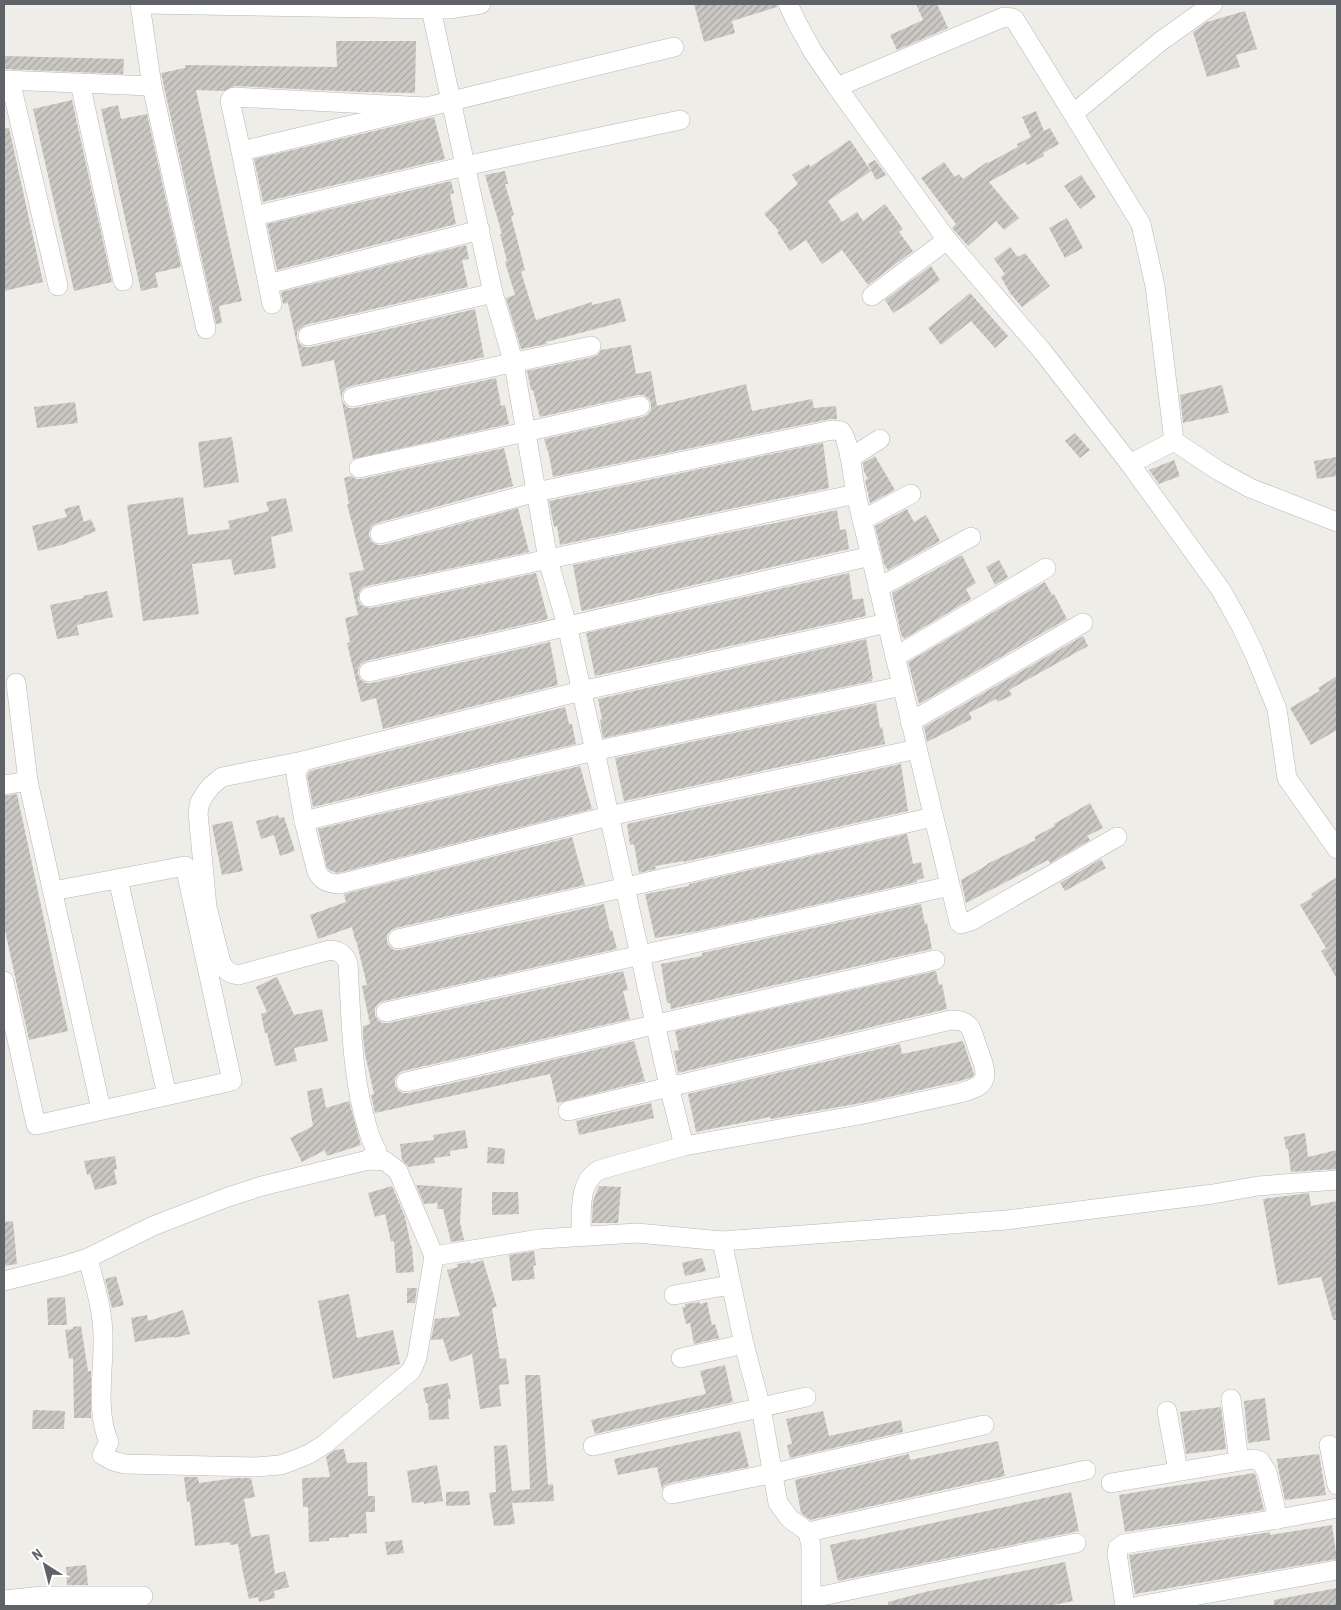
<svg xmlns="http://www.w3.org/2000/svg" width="1341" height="1610" viewBox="0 0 1341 1610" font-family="'Roboto Condensed',sans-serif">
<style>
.building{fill:url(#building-hatch)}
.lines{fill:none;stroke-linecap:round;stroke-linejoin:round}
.minor-casing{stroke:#b4b7ba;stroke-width:20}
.minor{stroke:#fff;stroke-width:19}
</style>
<defs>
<pattern id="building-hatch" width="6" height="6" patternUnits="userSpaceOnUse" patternTransform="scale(1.25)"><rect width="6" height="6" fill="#cbc8c4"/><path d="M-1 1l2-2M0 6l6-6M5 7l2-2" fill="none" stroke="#a8a6a3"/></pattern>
</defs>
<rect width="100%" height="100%" fill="#efede7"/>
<g class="building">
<polygon points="694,4 777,4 777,7 732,21 735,33 704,42"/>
<polygon points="916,4 937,4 948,28 897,50 890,35 923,20"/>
<polygon points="1245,11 1257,49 1236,55 1240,67 1207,77 1193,32 1207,22"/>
<polygon points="336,41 416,41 415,93 361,92 235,86 224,91 196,90 242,301 219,306 222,323 216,324 161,73 185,68 185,65 337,67"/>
<polygon points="4,56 124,59 123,74 4,69"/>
<polygon points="72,100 112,282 74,291 33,109"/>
<polygon points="118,105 121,119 147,114 181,267 155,273 158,287 141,291 101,109"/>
<polygon points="1036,111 1044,131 1050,128 1059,144 1043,153 1044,156 1027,165 1025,162 989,182 1019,218 1004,230 996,221 968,246 952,228 956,224 921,178 944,162 955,177 959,174 963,179 987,162 988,163 1018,147 1017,144 1031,137 1022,117"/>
<polygon points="434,117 445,159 263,202 254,159"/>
<polygon points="9,128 43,282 4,291 4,129"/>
<polygon points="850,140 871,171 828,201 842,222 857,212 863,221 885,204 903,229 899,232 913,251 868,285 842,250 822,264 806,240 790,251 777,232 779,231 764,214 798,184 792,175 809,164 810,167"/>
<polygon points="875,160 886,175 876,180 868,164"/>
<polygon points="505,171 508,184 505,184 514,215 511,216 525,270 521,272 536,320 592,302 592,305 620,298 626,321 546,342 547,344 521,349 506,298 515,295 505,262 507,261 500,234 502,234 485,175"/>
<polygon points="1081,175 1096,197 1080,209 1064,186"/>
<polygon points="451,181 454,193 450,194 456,224 277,270 267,224"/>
<polygon points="1067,218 1083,248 1065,258 1049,228"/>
<polygon points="466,245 469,259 462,260 468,287 305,325 301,328 297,332 297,339 300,344 304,347 311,347 475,309 484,357 351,386 346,388 342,393 342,400 345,405 349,408 355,408 496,378 501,406 505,405 509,424 353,459 334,360 302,367 288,303 283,304 281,292"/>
<polygon points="1010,247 1018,257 1025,253 1050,286 1022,307 1010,293 1001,277 1005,274 994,259"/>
<polygon points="931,266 940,280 908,304 893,313 885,300"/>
<polygon points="970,293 1008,336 995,348 971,321 941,345 928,328"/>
<polygon points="631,345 636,374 651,371 657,406 746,384 752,411 812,399 814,408 836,406 837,419 830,419 553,477 549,455 544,439 642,417 647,415 651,410 651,403 649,399 644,395 638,395 540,417 533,390 531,390 527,371 593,357 598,355 601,350"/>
<polygon points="1222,385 1229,413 1183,423 1180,395"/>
<polygon points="75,402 78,423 37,428 34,407"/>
<polygon points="1075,433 1090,450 1080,458 1065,441"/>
<polygon points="232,437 239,482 204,488 198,442"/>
<polygon points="823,443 829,488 560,545 557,526 554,527 549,501"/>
<polygon points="504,448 513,486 377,523 372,526 369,532 369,536 372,542 378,545 383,545 518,508 529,552 367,586 362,588 359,593 358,600 361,605 365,607 371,608 536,573 548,619 366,661 361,664 358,669 358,674 361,680 366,683 372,683 550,642 558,685 383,729 376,698 361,702 347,643 350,642 345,618 358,615 349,573 364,570 347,504 349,504 344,478 351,476 356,479 361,479"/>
<polygon points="875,456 895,490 870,503 865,480 868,479 864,472 863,463"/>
<polygon points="1337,457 1337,476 1317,479 1314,461"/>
<polygon points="1174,460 1180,476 1159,484 1149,470"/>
<polygon points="183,497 188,535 230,529 228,521 269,511 266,502 286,498 293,531 271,537 276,568 234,575 231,559 192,564 199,614 143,621 127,505"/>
<polygon points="79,505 84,522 91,519 96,531 65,544 38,551 32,526 67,517 64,509"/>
<polygon points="907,509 914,522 926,515 940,541 888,570 884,564 875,526"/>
<polygon points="837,510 840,530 846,529 849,549 582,611 581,609 573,565"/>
<polygon points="962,555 976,583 966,589 971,599 904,639 901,634 892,593"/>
<polygon points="999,560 1008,577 995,585 986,567"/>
<polygon points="849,573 853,600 863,598 866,616 595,676 586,633"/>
<polygon points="1045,582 1052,595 1054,594 1067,619 919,704 908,662"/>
<polygon points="107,591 113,617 77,625 79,635 57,639 50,605 84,598 83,596"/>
<polygon points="1083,636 1088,646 1009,690 1012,695 998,702 996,699 969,713 972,719 927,742 924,727"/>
<polygon points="866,639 873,679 871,679 872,681 603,738 600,720 602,719 598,699"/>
<polygon points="1337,676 1337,730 1311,745 1290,708 1320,691 1318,688"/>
<polygon points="876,703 880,728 882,727 885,744 624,801 615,758"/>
<polygon points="565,707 569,724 572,724 576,744 313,807 307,775 310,771"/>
<polygon points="901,764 908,811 684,862 684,861 655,866 656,869 639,873 634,844 630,845 627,824"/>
<polygon points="580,766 592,809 338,873 331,871 327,868 318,829"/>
<polygon points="17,794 68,1031 29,1040 4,926 4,796"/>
<polygon points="1090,803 1103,828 1087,836 1090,840 1050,863 1048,860 966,903 961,880 987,865 987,864 1036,840 1034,837 1055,826 1054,824"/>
<polygon points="278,815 279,818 284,817 295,851 280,856 274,835 261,839 256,821"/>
<polygon points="232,821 243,871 222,875 212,825"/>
<polygon points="907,834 913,864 921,862 924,878 917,880 917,882 698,931 655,938 645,894 689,886 689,884"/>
<polygon points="572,837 585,885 396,928 391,930 387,935 387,942 389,946 394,950 400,950 604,904 610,931 612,930 617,949 384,1001 379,1003 375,1008 375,1015 378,1020 382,1023 388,1023 623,971 628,990 623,991 630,1019 403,1071 399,1073 395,1078 395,1085 398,1090 402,1093 409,1093 634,1041 645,1081 557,1103 550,1074 375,1113 371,1095 374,1094 365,1054 363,1037 363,1026 370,1024 362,986 367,985 356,940 355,940 352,927 318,939 310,915 346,902 344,894"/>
<polygon points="1101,859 1106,868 1065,891 1060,883"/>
<polygon points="1337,877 1337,979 1321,951 1326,948 1300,905 1313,897 1311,894"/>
<polygon points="921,904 925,924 927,923 932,949 671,1009 670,1003 667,1003 661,964 702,956 702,953"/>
<polygon points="936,971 939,985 942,984 947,1009 678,1073 674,1051 679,1050 675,1031"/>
<polygon points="277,977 294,1015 322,1009 328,1041 294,1048 297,1061 275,1066 267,1033 265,1033 261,1014 267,1012 256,987"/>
<polygon points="963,1041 974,1074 972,1077 964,1080 867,1102 771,1119 770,1117 696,1132 688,1094 900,1044 902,1054"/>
<polygon points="322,1088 326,1108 349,1101 361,1145 327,1156 325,1150 302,1162 290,1138 313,1126 307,1091"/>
<polygon points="651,1103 654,1118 579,1135 576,1121"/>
<polygon points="465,1130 468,1148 450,1151 450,1156 434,1158 435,1163 409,1167 402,1160 400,1144 434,1140 433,1135"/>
<polygon points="1305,1133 1308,1157 1337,1150 1337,1169 1291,1172 1288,1149 1286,1149 1284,1137"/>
<polygon points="488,1147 505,1149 504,1164 487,1163"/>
<polygon points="115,1156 117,1169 114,1170 117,1184 95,1190 90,1174 87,1175 84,1161"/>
<polygon points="416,1185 462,1188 460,1222 464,1240 451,1242 443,1209 437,1209 438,1203 424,1204"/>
<polygon points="392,1186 405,1217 411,1246 412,1246 414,1272 396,1273 394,1241 391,1242 385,1214 375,1217 368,1193"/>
<polygon points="599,1186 621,1187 618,1223 592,1223 593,1201"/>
<polygon points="492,1192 518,1192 519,1214 492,1215"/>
<polygon points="1309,1193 1311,1206 1337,1201 1337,1320 1333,1320 1321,1277 1278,1285 1263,1199"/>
<polygon points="13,1221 17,1264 4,1266 4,1222"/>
<polygon points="534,1251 536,1265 533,1266 535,1279 512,1281 509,1255"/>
<polygon points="702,1258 706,1271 685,1276 682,1263"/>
<polygon points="483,1260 497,1307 492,1308 500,1359 506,1358 509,1384 499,1385 501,1406 480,1409 472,1354 450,1362 443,1339 431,1340 435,1319 460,1316 447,1270 458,1267 457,1264 470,1262 471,1264"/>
<polygon points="116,1276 124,1305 112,1308 105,1279"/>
<polygon points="407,1288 417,1288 415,1303 407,1303"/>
<polygon points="349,1294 357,1338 393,1330 400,1364 333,1379 318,1301"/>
<polygon points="65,1297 67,1325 48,1325 47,1298"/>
<polygon points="699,1302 700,1304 707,1302 712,1325 715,1324 719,1338 694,1344 690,1323 686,1324 682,1307 685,1307 685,1304"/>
<polygon points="183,1310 190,1334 174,1338 174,1337 159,1338 135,1342 131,1318 147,1315 148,1321"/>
<polygon points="81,1326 88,1371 91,1371 91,1418 74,1418 73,1358 69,1359 65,1330 73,1329 73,1327"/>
<polygon points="725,1365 733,1402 595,1434 591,1420 706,1394 700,1371"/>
<polygon points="525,1375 540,1375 548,1485 553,1484 554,1501 512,1503 515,1524 494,1526 489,1493 496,1492 494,1446 507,1445 512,1491 530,1489"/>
<polygon points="448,1383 451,1399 448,1399 449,1419 429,1420 428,1403 426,1403 423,1388"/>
<polygon points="1265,1398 1270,1440 1248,1443 1244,1401"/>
<polygon points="1221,1407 1226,1449 1186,1454 1180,1412"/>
<polygon points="33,1410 65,1411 64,1429 32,1429"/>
<polygon points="823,1411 829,1436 901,1420 903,1432 790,1458 787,1445 792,1444 786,1419"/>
<polygon points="740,1431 749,1467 670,1483 665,1485 662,1489 657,1467 618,1475 614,1459"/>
<polygon points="998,1441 1005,1476 810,1520 801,1513 795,1480 909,1454 910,1460"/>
<polygon points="344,1449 347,1463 367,1462 368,1496 375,1496 375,1512 366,1512 367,1533 349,1534 349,1537 329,1538 329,1541 309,1542 308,1507 303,1507 302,1478 330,1477 326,1457 335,1450"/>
<polygon points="1319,1454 1326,1495 1285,1500 1278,1468 1277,1459"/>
<polygon points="437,1465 443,1501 424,1504 424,1502 412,1503 407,1471"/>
<polygon points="1254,1473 1256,1476 1264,1510 1125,1532 1119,1495"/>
<polygon points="184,1477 198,1477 199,1483 235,1478 251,1478 255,1497 244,1499 251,1537 269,1534 275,1574 285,1571 289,1587 274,1591 275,1598 259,1602 258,1597 249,1599 243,1573 238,1544 230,1545 230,1542 195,1546 190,1502 187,1502"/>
<polygon points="469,1491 470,1505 446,1506 446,1492"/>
<polygon points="1071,1492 1079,1531 838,1581 830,1545 855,1539 857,1540"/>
<polygon points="1332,1525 1337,1559 1135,1594 1129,1555 1270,1532 1270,1535"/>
<polygon points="402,1540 404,1553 387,1555 385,1542"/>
<polygon points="1065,1562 1073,1601 1049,1606 888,1606 888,1602 925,1592"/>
<polygon points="86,1565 88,1585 67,1585 66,1567"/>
<polygon points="1337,1588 1337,1606 1274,1606 1274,1600"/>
</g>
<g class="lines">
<defs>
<g id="minor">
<polyline points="140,4 152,86 206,329"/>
<polyline points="146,4 431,9 449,9 481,4"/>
<polyline points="788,4 797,23 813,52 837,87 947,240 1043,352 1130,464 1221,590 1240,624 1254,653 1277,709 1287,778 1337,849"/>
<path d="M431,9L493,293L514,364L548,560L567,625L669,1086L684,1146L859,1115L960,1093C981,1087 990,1083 982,1060C978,1050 975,1039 971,1029C966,1021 960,1020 951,1020L568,1111"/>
<polyline points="4,80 152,86"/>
<polyline points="10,80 58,286"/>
<polyline points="80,83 123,281"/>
<polyline points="837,87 1004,17 1012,18 1015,20 1141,224 1155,286 1174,441"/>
<polyline points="427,107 234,97 231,99 230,101 241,151 427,107 674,47"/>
<polyline points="1074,113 1161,41 1213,4"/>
<polyline points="241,151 272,304"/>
<polyline points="254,216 465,166 680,120"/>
<polyline points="268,284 480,230"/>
<polyline points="872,296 947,240"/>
<polyline points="308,336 493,293"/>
<polyline points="353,397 591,346"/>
<polyline points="1174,441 1219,471 1250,488 1337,522"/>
<polyline points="850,458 880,439"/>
<polyline points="1130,464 1174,441"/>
<polyline points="359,468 525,432 640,406"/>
<polyline points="862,520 911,494"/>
<path d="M380,534L536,492L832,430L841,431C850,441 853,480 856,494L959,922L961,924L971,921L1117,837"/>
<polyline points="878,588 971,537"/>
<polyline points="369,597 856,494"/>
<path d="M887,623L581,691L303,761L297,770L296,775L304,821L317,872C322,881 328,883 339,884L609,816L917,749"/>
<polyline points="895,657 1046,568"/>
<polyline points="369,672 871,556"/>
<polyline points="16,683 28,781"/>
<polyline points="910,722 1083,623"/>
<path d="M303,761L222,777L211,786L205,794L200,802L198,813L207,907L221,962C225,970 228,973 238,975L330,950C340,951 344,954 348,963C351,1013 351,1063 363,1112C367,1125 369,1139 377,1151L368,1160"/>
<polyline points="4,785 28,781 101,1109"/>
<polyline points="304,821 594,751 902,686"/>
<polyline points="118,879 167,1095"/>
<polyline points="398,939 933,817"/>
<polyline points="4,981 36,1125 232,1081 185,866 53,891"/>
<polyline points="386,1012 950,886"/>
<polyline points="406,1082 935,960"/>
<path d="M581,1236C582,1214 577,1183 599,1170L684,1146"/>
<polyline points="722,1241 744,1344 761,1408 778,1503 790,1519 808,1532 811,1546 811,1606"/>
<polyline points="434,1256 540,1239 637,1233 722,1241 1006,1220 1213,1194 1258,1186 1337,1180"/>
<path d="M4,1281L63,1266L88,1258L153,1226L228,1197L262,1186L368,1160L385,1161L398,1171L434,1256L417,1358L411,1371L325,1444L309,1454L292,1461L280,1465L256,1467L125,1464L113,1461L102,1455L109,1442C95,1410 104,1371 103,1336C103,1310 94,1283 88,1258"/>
<polyline points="674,1295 730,1285"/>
<polyline points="681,1358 744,1344"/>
<polyline points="1231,1399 1239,1461"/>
<polyline points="1167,1411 1178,1471"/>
<polyline points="1329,1445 1337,1485"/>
<polyline points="593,1446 806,1397"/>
<polyline points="1111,1483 1253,1459 1260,1461 1267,1472 1278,1519"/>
<polyline points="672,1494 774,1473 984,1425"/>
<polyline points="808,1532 1086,1470"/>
<polyline points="812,1598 1076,1543"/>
<polyline points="4,1600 43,1596 143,1596"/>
<polyline points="1125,1606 1117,1553 1118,1548 1124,1544 1278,1519 1337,1508"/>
<polyline points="1138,1606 1337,1570"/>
</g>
</defs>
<use href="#minor" class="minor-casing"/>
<use href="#minor" class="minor"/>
</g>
<rect width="1341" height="1610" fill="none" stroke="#5f6266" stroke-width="10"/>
<g transform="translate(45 1565) rotate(324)" stroke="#ffffff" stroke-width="4" paint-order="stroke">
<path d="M0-4L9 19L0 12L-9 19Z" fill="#5f6266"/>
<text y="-8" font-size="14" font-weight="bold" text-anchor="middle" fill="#5f6266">N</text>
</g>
</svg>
